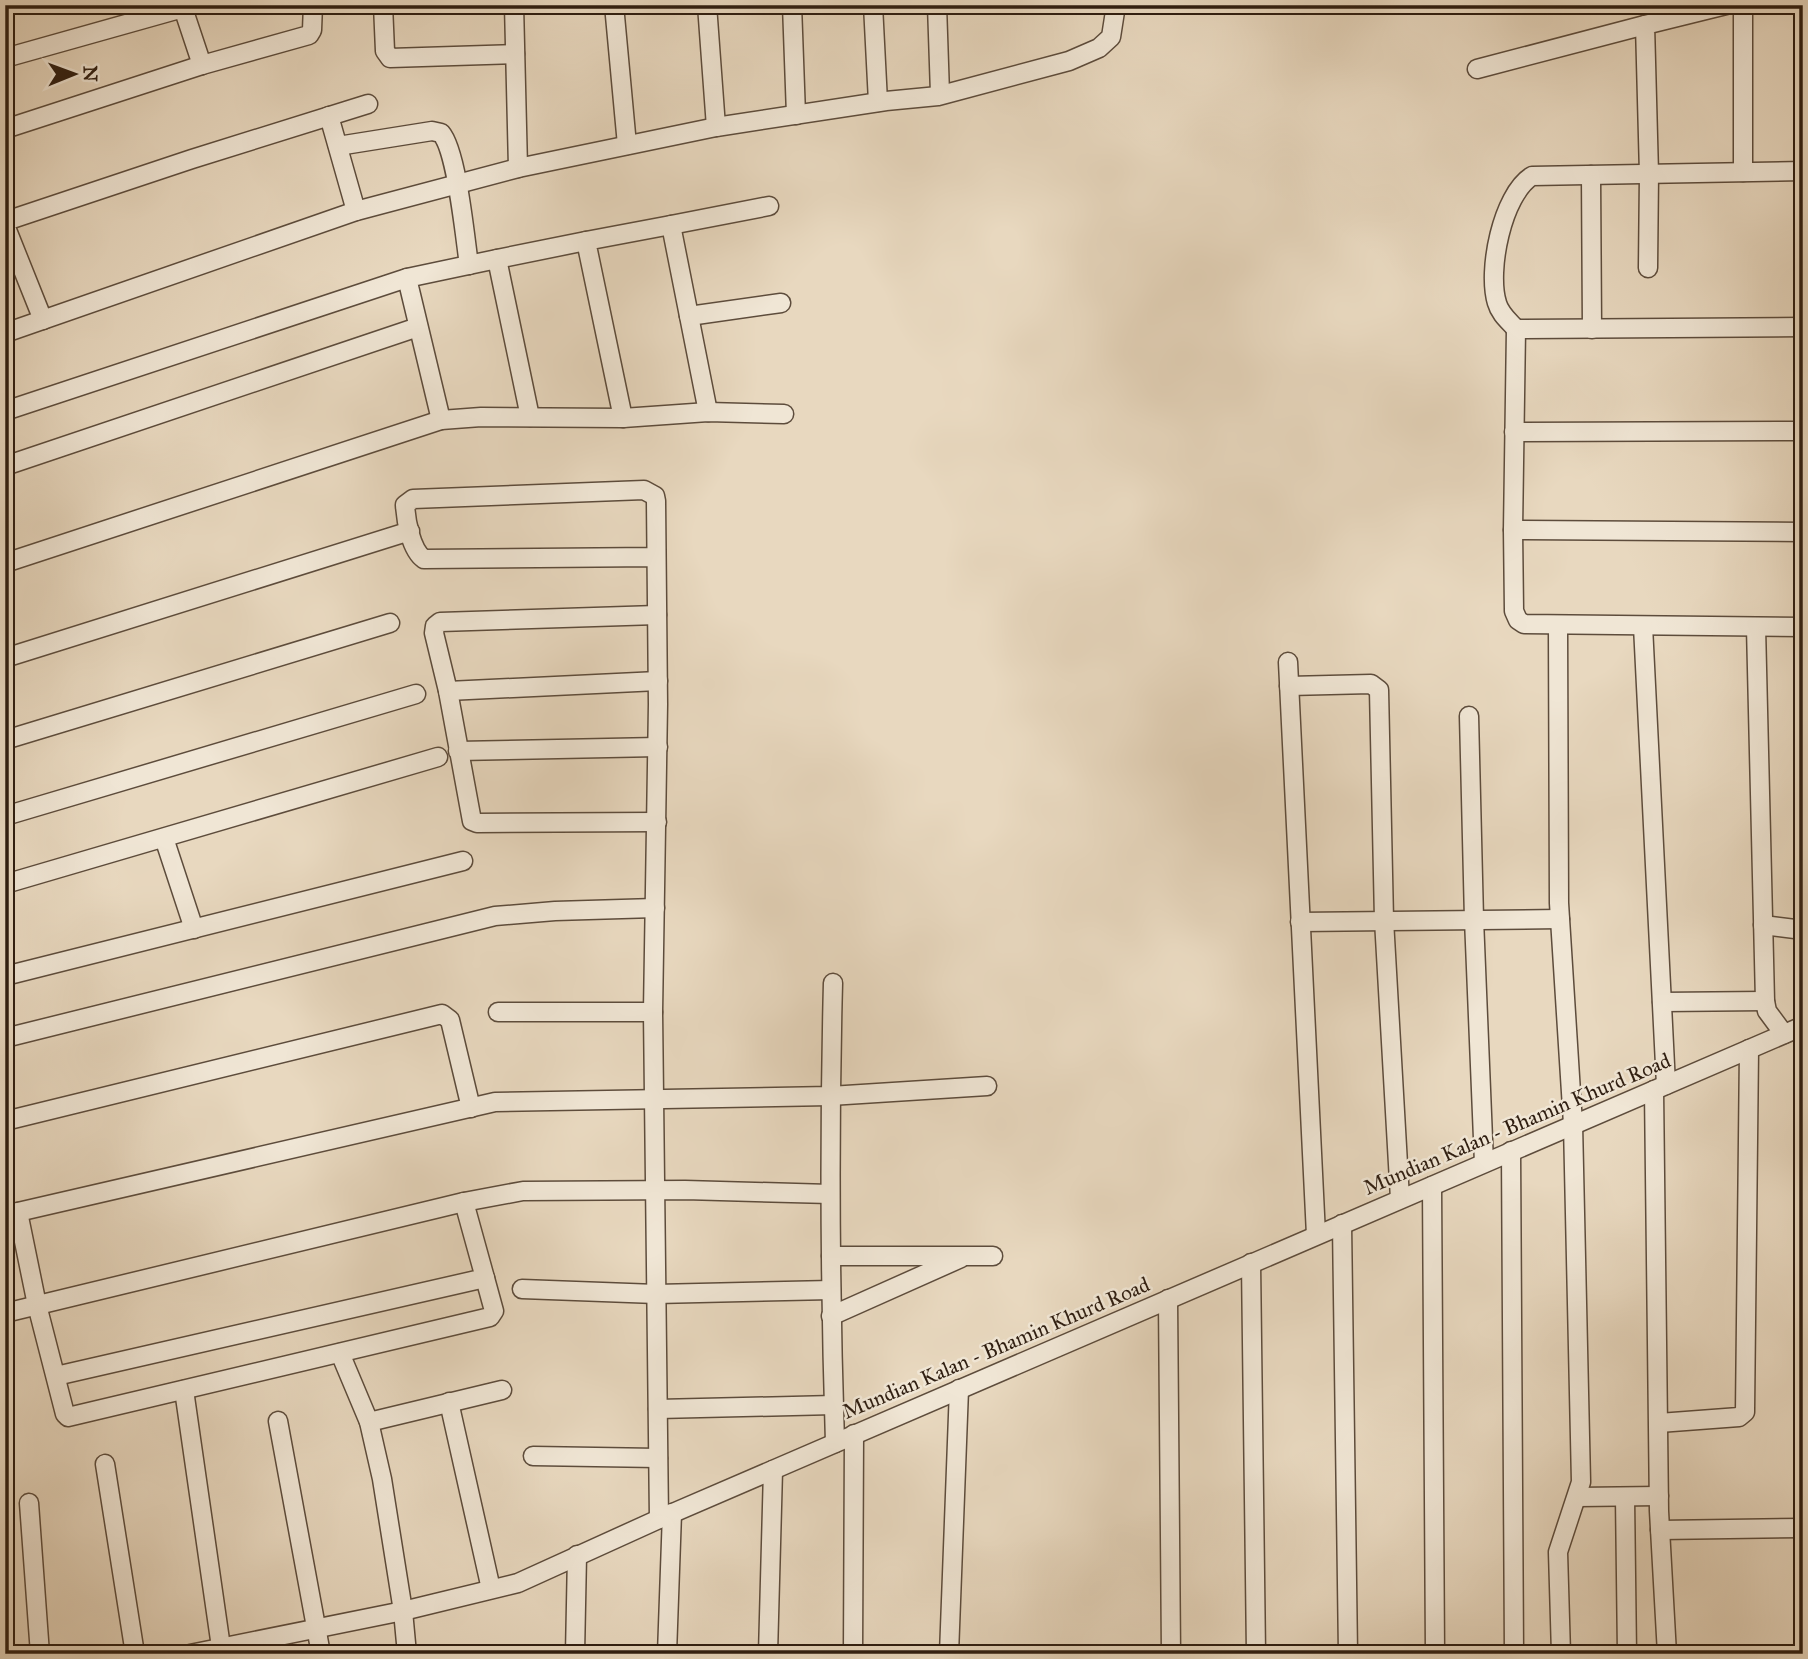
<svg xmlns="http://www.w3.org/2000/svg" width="1808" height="1659" viewBox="0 0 1808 1659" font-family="'IM FELL Great Primer',serif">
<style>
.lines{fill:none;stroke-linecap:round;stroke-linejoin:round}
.minor-casing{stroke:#5d4c3c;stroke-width:21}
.minor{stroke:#f0e6d5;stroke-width:18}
.labels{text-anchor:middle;stroke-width:5;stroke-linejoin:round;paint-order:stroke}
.street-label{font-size:21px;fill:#2f1e11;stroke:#f0e6d5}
</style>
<rect width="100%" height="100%" fill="#e8d8bf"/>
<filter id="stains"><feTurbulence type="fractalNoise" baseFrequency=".00286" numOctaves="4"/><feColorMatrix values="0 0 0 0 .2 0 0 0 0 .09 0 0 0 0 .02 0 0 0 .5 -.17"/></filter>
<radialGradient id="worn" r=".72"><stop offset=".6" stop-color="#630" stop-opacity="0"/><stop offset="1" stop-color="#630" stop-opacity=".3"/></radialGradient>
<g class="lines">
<defs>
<g id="minor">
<polyline points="182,5 202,65"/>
<polyline points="383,5 385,51 390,58 515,54"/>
<polyline points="514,5 518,168"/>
<polyline points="614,5 627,145"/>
<polyline points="707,5 716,127"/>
<polyline points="792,5 796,115"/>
<polyline points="873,5 878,102"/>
<polyline points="937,5 940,94"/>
<polyline points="5,58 183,8"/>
<polyline points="1477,69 1645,25"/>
<polyline points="329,116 356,211"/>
<polyline points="5,129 202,65 309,35 312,30 313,5"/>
<path d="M338,146L432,131L441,133C457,151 465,238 469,265"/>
<polyline points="1743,172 1743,5"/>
<polyline points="1591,175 1592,329"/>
<polyline points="671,225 769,206"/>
<polyline points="497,259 586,241"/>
<polyline points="1648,268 1649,174 1645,25 1726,5"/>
<polyline points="689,316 781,303"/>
<polyline points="43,320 5,225 9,220 192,159 368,104"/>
<polyline points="1803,327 1516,329 1513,530 1514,611 1518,620 1524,624 1803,627"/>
<path d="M1516,329C1509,321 1500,314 1497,303C1487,271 1502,195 1532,176L1803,171"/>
<polyline points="5,333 356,211 518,168 716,127 886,101 938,96 1069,61 1099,48 1111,37 1116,5"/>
<polyline points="5,411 407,278"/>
<polyline points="623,418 586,241 671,225 708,412"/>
<polyline points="441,420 407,278 497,259 530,417"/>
<polyline points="1514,432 1803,431"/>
<polyline points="5,466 418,327"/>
<polyline points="1513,530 1803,532"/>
<path d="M656,557L424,559C411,550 406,521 405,505L413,499L644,490L655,496L656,501L658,704L653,1012L659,1519"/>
<polyline points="5,563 441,420 481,417 623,418 708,412 784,414"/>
<polyline points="1558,626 1559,903 1573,1124 1581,1482 1558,1552 1561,1654"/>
<polyline points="1643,626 1666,1085"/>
<polyline points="1756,627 1765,1001 1767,1011 1784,1034"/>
<polyline points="5,658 410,531"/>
<polyline points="1288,662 1316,1235"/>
<polyline points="1289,686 1371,684 1379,690 1384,920 1400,1199"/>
<polyline points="448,691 658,681"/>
<polyline points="1469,716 1474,919 1484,1163"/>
<polyline points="5,740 390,623"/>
<polyline points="458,751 658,747"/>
<polyline points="5,816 416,694"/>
<polyline points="657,822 477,823 472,821 448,691 434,633 435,626 440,622 657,615"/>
<polyline points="164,838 194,929"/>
<polyline points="5,884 438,757"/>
<polyline points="1300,922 1560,919"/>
<polyline points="1763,925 1803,930"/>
<polyline points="5,976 463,861"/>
<path d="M833,983C829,1136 830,1289 835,1443"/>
<polyline points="1662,1002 1765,1001"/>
<polyline points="498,1012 653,1012"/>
<polyline points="5,1038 495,916 555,911 655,908"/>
<polyline points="1654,1090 1659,1511 1667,1654"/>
<polyline points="5,1121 442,1014 450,1020 471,1108"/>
<polyline points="1511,1151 1514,1654"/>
<polyline points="1432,1186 1435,1654"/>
<polyline points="18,1212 37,1305 65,1414 68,1417 490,1317 494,1311 485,1278"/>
<polyline points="5,1215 495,1102 830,1096 987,1086"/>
<polyline points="1342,1224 1348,1654"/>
<polyline points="831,1256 993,1256"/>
<polyline points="1251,1263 1256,1654"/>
<polyline points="522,1289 656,1294 831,1290"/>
<polyline points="1168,1299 1171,1654"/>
<polyline points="5,1313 464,1202 523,1191 685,1190 830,1194"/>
<polyline points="831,1316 961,1258"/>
<polyline points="340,1353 369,1422 382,1479 403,1611 407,1654"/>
<polyline points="56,1376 485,1278 464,1202"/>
<polyline points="184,1390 222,1654"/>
<polyline points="449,1402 491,1589"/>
<polyline points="658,1409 834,1405"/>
<polyline points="278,1421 321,1654"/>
<polyline points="369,1422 502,1390"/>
<polyline points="1659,1423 1739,1417 1745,1412 1749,1049"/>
<polyline points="533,1456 658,1458"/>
<polyline points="105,1464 135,1654"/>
<polyline points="1578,1497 1659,1496"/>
<polyline points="1625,1497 1627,1654"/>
<polyline points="29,1503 40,1654"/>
<polyline points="1660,1530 1803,1528"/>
<polyline points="190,1654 403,1611 518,1583 659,1519 1803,1026"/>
<polyline points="575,1654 577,1555"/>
<polyline points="667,1654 672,1513"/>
<polyline points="768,1654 773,1470"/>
<polyline points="853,1654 854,1434"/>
<polyline points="949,1654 959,1389"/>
</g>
</defs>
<use href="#minor" class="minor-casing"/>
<use href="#minor" class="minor"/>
</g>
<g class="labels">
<g class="street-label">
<text transform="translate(1517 1124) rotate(-23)" y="7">Mundian Kalan - Bhamin Khurd Road</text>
<text transform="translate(996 1348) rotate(-23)" y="7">Mundian Kalan - Bhamin Khurd Road</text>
</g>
</g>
<rect width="1808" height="1659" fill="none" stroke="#e8d8bf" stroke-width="28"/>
<rect x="7" y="7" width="1794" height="1645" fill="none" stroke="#2f1e11" stroke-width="3.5"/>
<rect x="14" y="14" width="1780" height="1631" fill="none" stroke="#2f1e11" stroke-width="2"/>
<g transform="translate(74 74) rotate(89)" stroke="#f0e6d5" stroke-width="5" paint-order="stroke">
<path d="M0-5L12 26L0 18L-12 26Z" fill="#2f1e11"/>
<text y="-10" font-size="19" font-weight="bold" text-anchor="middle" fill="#2f1e11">N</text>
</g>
<rect width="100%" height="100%" filter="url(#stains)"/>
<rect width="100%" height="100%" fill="url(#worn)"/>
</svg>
